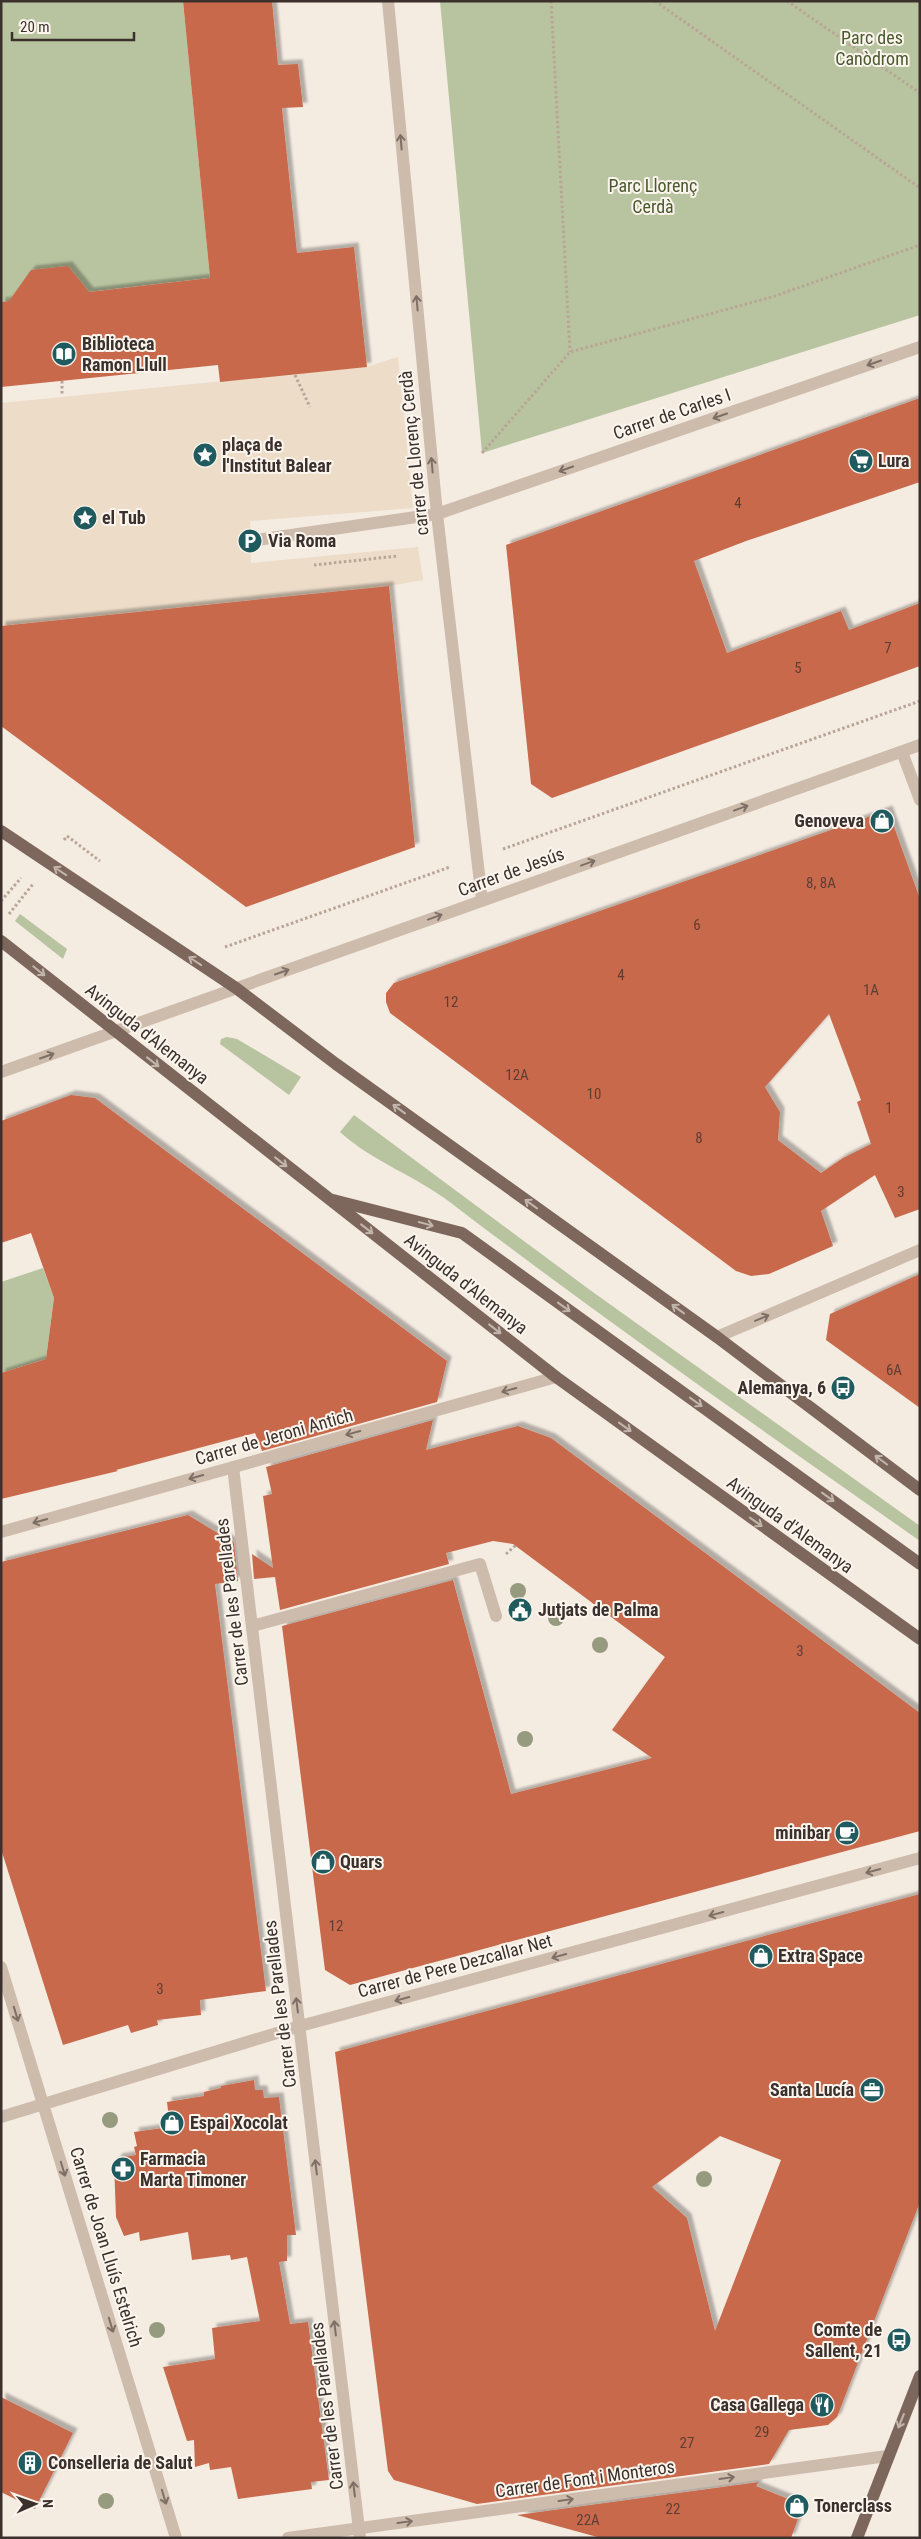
<svg xmlns="http://www.w3.org/2000/svg" width="921" height="2539" viewBox="0 0 921 2539" font-family="'Roboto Condensed',sans-serif">
<style>
.green{fill:#b8c4a0}
.plaza{fill:#ecdcc8}
.building{fill:#c8694b;fill-rule:evenodd;filter:url(#shadow)}
.lines{fill:none;stroke-linecap:round;stroke-linejoin:round}
.path{stroke:#b9a596;stroke-width:3;stroke-dasharray:2.5 2.5;stroke-linecap:butt}
.minor{stroke:#cdbbac;stroke-width:12}
.major{stroke:#7d675c;stroke-width:12}
.tree{fill:#969b7f}
.oneway{stroke:#7d6f65}
.oneway2{stroke:#c2b5ac}
.labels{text-anchor:middle;stroke-width:4;stroke-linejoin:round;paint-order:stroke}
.number-label{font-size:15px;fill:#5e3e33}
.park-label{font-size:18px;fill:#4a5a2e;stroke:#fbf5ee}
.poi-label{font-size:18px;font-weight:bold;fill:#3b302b;stroke:#fbf5ee;text-anchor:start}
.street-label{font-size:18px;fill:#3b302b;stroke:#fbf5ee}
</style>
<defs>
<filter id="shadow"><feDropShadow dx="4.5" dy="-4.5" stdDeviation="1" flood-color="#0004"/></filter>
</defs>
<rect width="100%" height="100%" fill="#f4ebe1"/>
<g class="green">
<polygon points="1,1 183,1 210,278 1,302"/>
<polygon points="440,1 920,1 920,315 482,453"/>
<polygon points="20,914 67,949 63,959 15,921"/>
<polygon points="227,1037 237,1039 301,1077 289,1095 220,1044 221,1039"/>
<path d="M354,1115L590,1290L920,1526V1541C762,1430 604,1320 451,1203C416,1176 373,1162 340,1132Z"/>
<polygon points="43,1268 54,1298 46,1359 1,1373 1,1282"/>
</g>
<polygon class="plaza" points="398,357 413,508 250,521 251,563 418,547 423,580 389,586 1,626 1,403 366,367"/>
<g class="building">
<polygon points="183,1 272,1 278,65 298,64 303,107 282,108 297,253 354,247 367,367 220,382 218,365 1,387 1,302 9,301 31,270 68,266 89,292 210,278"/>
<polygon points="920,398 920,482 746,541 694,561 727,653 841,611 849,630 920,603 920,666 552,798 531,784 506,545"/>
<polygon points="389,586 415,847 246,907 1,726 1,626"/>
<path d="M888,810L920,899V1209L895,1218L875,1175L821,1211L833,1246L769,1274L751,1276L736,1271L390,1013L386,1002V993L394,983ZM829,1014L861,1100L857,1102L871,1144L843,1158L821,1173L778,1140L780,1112L765,1087Z"/>
<polygon points="71,1095 95,1098 447,1361 437,1402 262,1451 255,1433 116,1470 118,1471 1,1499 1,1373 46,1359 54,1298 31,1233 1,1243 1,1121"/>
<polygon points="920,1274 920,1408 826,1340 830,1314"/>
<polygon points="433,1420 426,1450 518,1426 551,1438 920,1713 920,1831 350,1985 325,1970 282,1626 453,1580 511,1794 652,1758 612,1730 665,1657 513,1544 493,1541 446,1553 449,1564 280,1610 275,1577 254,1579 252,1554 273,1568 263,1496 272,1494 266,1467"/>
<polygon points="188,1515 234,1543 238,1581 215,1584 266,1991 200,2000 201,2015 157,2020 158,2025 131,2033 128,2025 63,2045 1,1849 1,1562"/>
<path d="M920,1894V2202L837,2417L828,2425L789,2430L769,2464L477,2504L394,2480L388,2471L335,2052ZM720,2136L781,2160L715,2331L687,2218L652,2187Z"/>
<polygon points="254,2080 255,2090 263,2090 264,2098 279,2097 296,2235 287,2235 287,2261 279,2262 290,2324 308,2322 329,2480 311,2482 312,2489 238,2499 231,2467 210,2470 209,2463 195,2467 194,2440 187,2441 163,2367 215,2359 212,2328 260,2321 247,2257 231,2260 230,2255 192,2260 188,2232 140,2241 139,2232 124,2236 116,2217 114,2162 117,2161 117,2158 136,2155 134,2147 137,2146 134,2132 170,2127 167,2102 204,2096 204,2092 221,2088 221,2086"/>
<polygon points="1,2397 73,2433 35,2509 1,2492"/>
<polygon points="759,2482 756,2486 803,2505 791,2538 601,2538 517,2515"/>
</g>
<g class="lines">
<g class="path">
<polyline points="551,1 570,352"/>
<polyline points="655,1 920,188"/>
<polyline points="787,1 920,93"/>
<polyline points="295,375 310,407"/>
<polyline points="62,381 62,395"/>
<polyline points="482,453 570,352 772,297 920,245"/>
<polyline points="314,565 398,556"/>
<polyline points="64,840 67,836 100,861"/>
<polyline points="503,849 920,701"/>
<polyline points="1,901 21,878"/>
<polyline points="9,914 33,884"/>
<polyline points="225,947 450,867"/>
<polyline points="506,1554 516,1545"/>
</g>
<g class="minor">
<polyline points="388,1 437,514 482,900"/>
<polyline points="250,541 437,514 920,347"/>
<polyline points="902,752 920,800"/>
<polyline points="1,1072 920,745"/>
<polyline points="717,1337 920,1250"/>
<polyline points="233,1467 360,2538"/>
<polyline points="1,1532 556,1377"/>
<polyline points="252,1626 480,1564 496,1616"/>
<polyline points="1,1967 176,2538"/>
<polyline points="1,2117 300,2026 920,1858"/>
<polyline points="288,2538 887,2456"/>
</g>
<g class="major">
<polyline points="1,831 236,988 336,1064 717,1337 920,1490"/>
<polyline points="1,941 556,1377 920,1639"/>
<polyline points="333,1200 462,1233 920,1564"/>
<polyline points="857,2538 920,2376"/>
</g>
</g>
<g class="tree">
<circle cx="518" cy="1591" r="8"/>
<circle cx="556" cy="1618" r="8"/>
<circle cx="600" cy="1645" r="8"/>
<circle cx="525" cy="1739" r="8"/>
<circle cx="110" cy="2120" r="8"/>
<circle cx="704" cy="2179" r="8"/>
<circle cx="157" cy="2330" r="8"/>
<circle cx="106" cy="2501" r="8"/>
</g>
<defs><path id="oneway-shaft" d="M-6 0H5M1.5-3L5.5 0L1.5 3" fill="none" stroke-width="1.6" stroke-linecap="round" stroke-linejoin="round" transform="scale(1.25)"/></defs>
<g class="oneway">
<use href="#oneway-shaft" transform="translate(401 142) rotate(-95)"/>
<use href="#oneway-shaft" transform="translate(417 303) rotate(-95)"/>
<use href="#oneway-shaft" transform="translate(874 363) rotate(161)"/>
<use href="#oneway-shaft" transform="translate(720 416) rotate(161)"/>
<use href="#oneway-shaft" transform="translate(432 465) rotate(-95)"/>
<use href="#oneway-shaft" transform="translate(566 469) rotate(161)"/>
<use href="#oneway-shaft" transform="translate(741 808) rotate(-20)"/>
<use href="#oneway-shaft" transform="translate(588 863) rotate(-20)"/>
<use href="#oneway-shaft" transform="translate(435 917) rotate(-20)"/>
<use href="#oneway-shaft" transform="translate(282 972) rotate(-19)"/>
<use href="#oneway-shaft" transform="translate(47 1056) rotate(-19)"/>
<use href="#oneway-shaft" transform="translate(762 1318) rotate(-23)"/>
<use href="#oneway-shaft" transform="translate(509 1390) rotate(165)"/>
<use href="#oneway-shaft" transform="translate(353 1433) rotate(165)"/>
<use href="#oneway-shaft" transform="translate(196 1477) rotate(164)"/>
<use href="#oneway-shaft" transform="translate(40 1521) rotate(164)"/>
<use href="#oneway-shaft" transform="translate(873 1871) rotate(165)"/>
<use href="#oneway-shaft" transform="translate(716 1914) rotate(165)"/>
<use href="#oneway-shaft" transform="translate(559 1956) rotate(165)"/>
<use href="#oneway-shaft" transform="translate(402 1999) rotate(165)"/>
<use href="#oneway-shaft" transform="translate(297 2005) rotate(-97)"/>
<use href="#oneway-shaft" transform="translate(16 2014) rotate(73)"/>
<use href="#oneway-shaft" transform="translate(316 2167) rotate(-97)"/>
<use href="#oneway-shaft" transform="translate(63 2169) rotate(73)"/>
<use href="#oneway-shaft" transform="translate(111 2325) rotate(73)"/>
<use href="#oneway-shaft" transform="translate(335 2328) rotate(-97)"/>
<use href="#oneway-shaft" transform="translate(727 2478) rotate(-8)"/>
<use href="#oneway-shaft" transform="translate(354 2489) rotate(-97)"/>
<use href="#oneway-shaft" transform="translate(164 2497) rotate(73)"/>
<use href="#oneway-shaft" transform="translate(566 2500) rotate(-8)"/>
<use href="#oneway-shaft" transform="translate(405 2522) rotate(-8)"/>
</g>
<g class="oneway2">
<use href="#oneway-shaft" transform="translate(60 871) rotate(-146)"/>
<use href="#oneway-shaft" transform="translate(195 961) rotate(-146)"/>
<use href="#oneway-shaft" transform="translate(39 971) rotate(39)"/>
<use href="#oneway-shaft" transform="translate(153 1062) rotate(38)"/>
<use href="#oneway-shaft" transform="translate(399 1109) rotate(-144)"/>
<use href="#oneway-shaft" transform="translate(281 1162) rotate(38)"/>
<use href="#oneway-shaft" transform="translate(531 1204) rotate(-144)"/>
<use href="#oneway-shaft" transform="translate(426 1224) rotate(15)"/>
<use href="#oneway-shaft" transform="translate(367 1229) rotate(38)"/>
<use href="#oneway-shaft" transform="translate(564 1307) rotate(36)"/>
<use href="#oneway-shaft" transform="translate(678 1309) rotate(-144)"/>
<use href="#oneway-shaft" transform="translate(495 1329) rotate(38)"/>
<use href="#oneway-shaft" transform="translate(696 1402) rotate(36)"/>
<use href="#oneway-shaft" transform="translate(625 1427) rotate(36)"/>
<use href="#oneway-shaft" transform="translate(881 1460) rotate(-143)"/>
<use href="#oneway-shaft" transform="translate(828 1497) rotate(36)"/>
<use href="#oneway-shaft" transform="translate(756 1522) rotate(36)"/>
<use href="#oneway-shaft" transform="translate(901 2421) rotate(112)"/>
</g>
<defs>
<symbol id="library-disc" viewBox="-11 -11 22 22"><circle r="9.5" fill="#1f5a5e" stroke="#fbf5ee"/><path d="M-6-4Q-3-5.5-.7-3.5V5Q-3 3-6 4ZM6-4Q3-5.5 .7-3.5V5Q3 3 6 4Z" fill="#fff"/></symbol>
<symbol id="sight-disc" viewBox="-11 -11 22 22"><circle r="9.5" fill="#1f5a5e" stroke="#fbf5ee"/><path d="M0-6L1.8-2.2L6-1.7L2.9 1.2L3.7 5.4L0 3.3L-3.7 5.4L-2.9 1.2L-6-1.7L-1.8-2.2Z" fill="#fff"/></symbol>
<symbol id="supermarket-disc" viewBox="-11 -11 22 22"><circle r="9.5" fill="#1f5a5e" stroke="#fbf5ee"/><path d="M-6-5.5h2.5l.6 2H6L4.5 2H-2.5L-4.4-4H-6ZM-1.5 3.2a1.3 1.3 0 1 0 .1 0ZM3 3.2a1.3 1.3 0 1 0 .1 0Z" fill="#fff"/></symbol>
<symbol id="parking-disc" viewBox="-11 -11 22 22"><circle r="9.5" fill="#1f5a5e" stroke="#fbf5ee"/><path d="M-3.5-5.5H1a3.5 3.5 0 0 1 0 7H-1V5.5H-3.5ZM-1-3.4V-.6H.8a1.4 1.4 0 0 0 0-2.8Z" fill="#fff"/></symbol>
<symbol id="shop-disc" viewBox="-11 -11 22 22"><circle r="9.5" fill="#1f5a5e" stroke="#fbf5ee"/><path d="M-5-2.5h2.3a2.7 3.5 0 0 1 5.4 0H5L5.5 6h-11ZM-1.5-2.5h3a1.5 2.3 0 0 0-3 0Z" fill="#fff"/></symbol>
<symbol id="bus-disc" viewBox="-11 -11 22 22"><circle r="9.5" fill="#1f5a5e" stroke="#fbf5ee"/><path d="M-5-6H5V4H4V6H2V4H-2V6H-4V4H-5ZM-3.5-4V0h7V-4ZM-3.5 1.2v1.5H-2V1.2ZM2 1.2v1.5H3.5V1.2Z" fill="#fff"/></symbol>
<symbol id="civic-disc" viewBox="-11 -11 22 22"><circle r="9.5" fill="#1f5a5e" stroke="#fbf5ee"/><path d="M-.6-6.5H3V-4.5H.6V-3L4-1V1h2V6H-6V1h2V-1L-.6-3ZM-1.2 2.5V6h2.4V2.5Z" fill="#fff"/></symbol>
<symbol id="cafe-disc" viewBox="-11 -11 22 22"><circle r="9.5" fill="#1f5a5e" stroke="#fbf5ee"/><path d="M-5.5-4.5H6V0H3Q3 3.5 0 3.5H-2.5Q-5.5 3.5-5.5 0ZM3-3.2v2h1.7v-2ZM-6 4.5H4V6H-6Z" fill="#fff"/></symbol>
<symbol id="office-disc" viewBox="-11 -11 22 22"><circle r="9.5" fill="#1f5a5e" stroke="#fbf5ee"/><path d="M-6-3h4V-5.5h4V-3h4V5H-6ZM-1-4.5V-3h2v-1.5ZM-6 0V1H6V0Z" fill="#fff"/></symbol>
<symbol id="pharmacy-disc" viewBox="-11 -11 22 22"><circle r="9.5" fill="#1f5a5e" stroke="#fbf5ee"/><path d="M-2-6h4v4h4v4h-4v4h-4v-4h-4v-4h4Z" fill="#fff"/></symbol>
<symbol id="restaurant-disc" viewBox="-11 -11 22 22"><circle r="9.5" fill="#1f5a5e" stroke="#fbf5ee"/><path d="M-5-6h1v4h1v-4h1v4h1v-4h1v5L-1.5 .5V6h-2V.5L-5-1ZM5-6V6H3V1.5H1.5Q1.5-4 5-6Z" fill="#fff"/></symbol>
<symbol id="building-disc" viewBox="-11 -11 22 22"><circle r="9.5" fill="#1f5a5e" stroke="#fbf5ee"/><path d="M-4-6H4V6H1V3H-1V6H-4ZM-2.5-4.3h1.7v1.8h-1.7ZM.8-4.3h1.7v1.8H.8ZM-2.5-1h1.7V.8h-1.7ZM.8-1h1.7V.8H.8Z" fill="#fff"/></symbol>
</defs>
<g fill-rule="evenodd">
<use href="#library-disc" x="50" y="340" width="28" height="28"/>
<use href="#sight-disc" x="191" y="441" width="28" height="28"/>
<use href="#supermarket-disc" x="847" y="447" width="28" height="28"/>
<use href="#sight-disc" x="71" y="504" width="28" height="28"/>
<use href="#parking-disc" x="236" y="527" width="28" height="28"/>
<use href="#shop-disc" x="868" y="807" width="28" height="28"/>
<use href="#bus-disc" x="829" y="1374" width="28" height="28"/>
<use href="#civic-disc" x="506" y="1596" width="28" height="28"/>
<use href="#cafe-disc" x="833" y="1819" width="28" height="28"/>
<use href="#shop-disc" x="309" y="1848" width="28" height="28"/>
<use href="#shop-disc" x="747" y="1942" width="28" height="28"/>
<use href="#office-disc" x="858" y="2076" width="28" height="28"/>
<use href="#shop-disc" x="158" y="2109" width="28" height="28"/>
<use href="#pharmacy-disc" x="109" y="2155" width="28" height="28"/>
<use href="#bus-disc" x="885" y="2326" width="28" height="28"/>
<use href="#restaurant-disc" x="808" y="2391" width="28" height="28"/>
<use href="#building-disc" x="16" y="2449" width="28" height="28"/>
<use href="#shop-disc" x="783" y="2492" width="28" height="28"/>
</g>
<g class="labels">
<g class="number-label">
<text x="738" y="508">4</text>
<text x="888" y="653">7</text>
<text x="798" y="673">5</text>
<text x="821" y="888">8, 8A</text>
<text x="697" y="930">6</text>
<text x="621" y="980">4</text>
<text x="871" y="995">1A</text>
<text x="451" y="1007">12</text>
<text x="517" y="1080">12A</text>
<text x="594" y="1099">10</text>
<text x="889" y="1113">1</text>
<text x="699" y="1143">8</text>
<text x="901" y="1197">3</text>
<text x="894" y="1375">6A</text>
<text x="800" y="1656">3</text>
<text x="336" y="1931">12</text>
<text x="160" y="1994">3</text>
<text x="762" y="2437">29</text>
<text x="687" y="2448">27</text>
<text x="673" y="2514">22</text>
<text x="588" y="2525">22A</text>
</g>
<g class="park-label">
<text x="872" y="44">Parc des<tspan x="872" dy="21">Canòdrom</tspan></text>
<text x="653" y="192">Parc Llorenç<tspan x="653" dy="21">Cerdà</tspan></text>
</g>
<g class="poi-label">
<text x="82" y="350">Biblioteca<tspan x="82" dy="21">Ramon Llull</tspan></text>
<text x="222" y="451">plaça de<tspan x="222" dy="21">l'Institut Balear</tspan></text>
<text x="878" y="467">Lura</text>
<text x="102" y="524">el Tub</text>
<text x="268" y="547">Via Roma</text>
<text x="864" y="827" text-anchor="end">Genoveva</text>
<text x="826" y="1394" text-anchor="end">Alemanya, 6</text>
<text x="538" y="1616">Jutjats de Palma</text>
<text x="830" y="1839" text-anchor="end">minibar</text>
<text x="340" y="1868">Quars</text>
<text x="778" y="1962">Extra Space</text>
<text x="854" y="2096" text-anchor="end">Santa Lucía</text>
<text x="190" y="2129">Espai Xocolat</text>
<text x="140" y="2165">Farmacia<tspan x="140" dy="21">Marta Timoner</tspan></text>
<text x="882" y="2336" text-anchor="end">Comte de<tspan x="882" dy="21">Sallent, 21</tspan></text>
<text x="804" y="2411" text-anchor="end">Casa Gallega</text>
<text x="48" y="2469">Conselleria de Salut</text>
<text x="814" y="2512">Tonerclass</text>
</g>
<g class="street-label">
<text transform="translate(672 414) rotate(-19)" y="6">Carrer de Carles I</text>
<text transform="translate(414 453) rotate(-96)" y="6">carrer de Llorenç Cerdà</text>
<text transform="translate(511 872) rotate(-20)" y="6">Carrer de Jesús</text>
<text transform="translate(147 1034) rotate(38)" y="6">Avinguda d'Alemanya</text>
<text transform="translate(466 1284) rotate(38)" y="6">Avinguda d'Alemanya</text>
<text transform="translate(274 1437) rotate(-16)" y="6">Carrer de Jeroni Antich</text>
<text transform="translate(790 1525) rotate(36)" y="6">Avinguda d'Alemanya</text>
<text transform="translate(232 1602) rotate(-97)" y="6">Carrer de les Parellades</text>
<text transform="translate(455 1966) rotate(-15)" y="6">Carrer de Pere Dezcallar Net</text>
<text transform="translate(280 2004) rotate(-97)" y="6">Carrer de les Parellades</text>
<text transform="translate(106 2247) rotate(73)" y="6">Carrer de Joan Lluís Estelrich</text>
<text transform="translate(327 2406) rotate(-97)" y="6">Carrer de les Parellades</text>
<text transform="translate(585 2479) rotate(-8)" y="6">Carrer de Font i Monteros</text>
</g>
</g>
<rect width="921" height="2539" fill="none" stroke="#3b302b" stroke-width="5"/>
<g transform="translate(35 2504) rotate(88)" stroke="#fbf5ee" stroke-width="4" paint-order="stroke">
<path d="M0-4L9 19L0 12L-9 19Z" fill="#3b302b"/>
<text y="-8" font-size="14" font-weight="bold" text-anchor="middle" fill="#3b302b">N</text>
</g>
<path d="M12 32v8h122v-8" fill="none" stroke="#3b302b" stroke-width="2.5"/>
<text x="20" y="32" font-size="15" fill="#3b302b" stroke="#fbf5ee" stroke-width="4" paint-order="stroke">20 m</text>
</svg>
